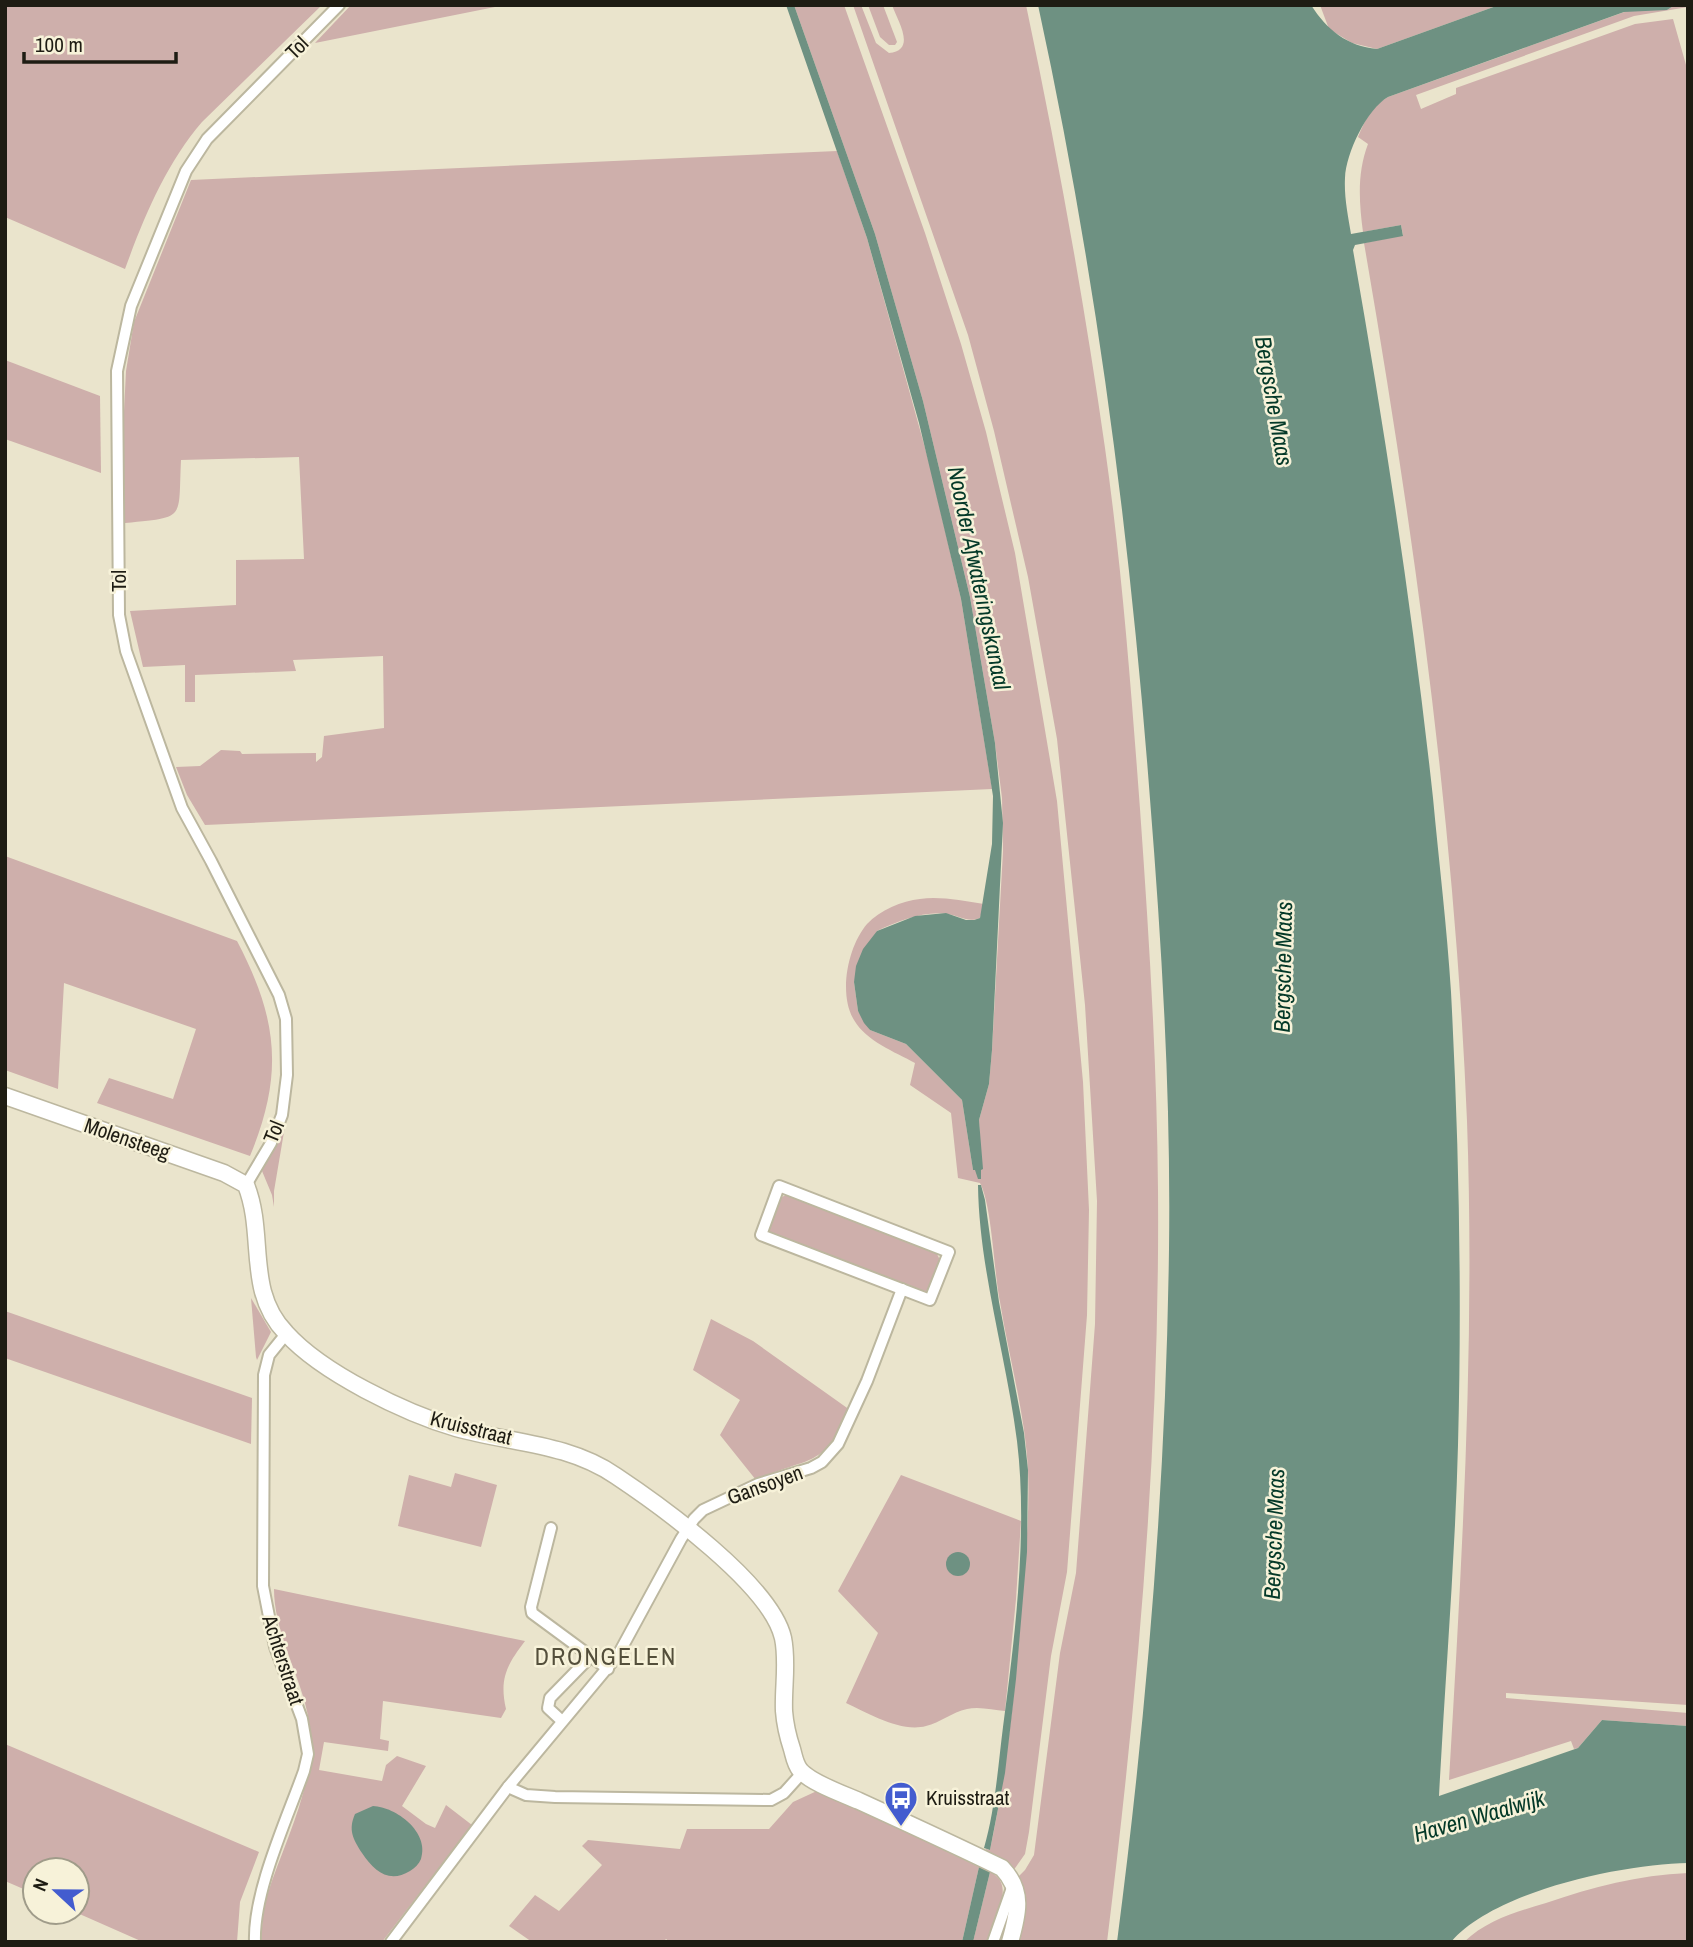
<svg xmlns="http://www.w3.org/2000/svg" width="1693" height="1947" viewBox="0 0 1693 1947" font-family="'Archivo Narrow',sans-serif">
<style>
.green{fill:#ceafab}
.water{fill:#6e9182}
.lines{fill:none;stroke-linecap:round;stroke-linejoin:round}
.street-casing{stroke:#bcb79f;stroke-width:14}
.secondary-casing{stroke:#bcb79f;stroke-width:19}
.street{stroke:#fff;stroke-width:10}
.secondary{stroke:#fff;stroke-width:16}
.labels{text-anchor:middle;stroke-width:5;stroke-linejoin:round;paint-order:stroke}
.street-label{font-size:21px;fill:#1e1c13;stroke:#f7f2d9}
.poi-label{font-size:21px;fill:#1e1c13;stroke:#f7f2d9;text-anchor:start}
.water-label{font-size:23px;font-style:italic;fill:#043928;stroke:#f7f2d9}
.quarter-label{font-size:24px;letter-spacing:2px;fill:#544f3b;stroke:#f7f2d9}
</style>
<rect width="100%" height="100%" fill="#eae4cc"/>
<g class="green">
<path d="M5,5H322L202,122C166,164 144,217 125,269L5,217Z"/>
<polygon points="351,5 505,5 315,43"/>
<path d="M794,5H844L925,233L961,344L986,432L1015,553L1057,801L1083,1082L1089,1210L1087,1315L1067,1572L1051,1656L1029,1832L1025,1854L1013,1871L985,1857L986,1849L990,1850C1006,1775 1014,1700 1020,1624C1024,1572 1030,1521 1028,1470C1025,1413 1009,1358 1000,1302C994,1273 992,1205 980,1183L958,1178L951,1113L910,1085L915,1063C895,1052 866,1041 854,1020C838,994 848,946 867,924C880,910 902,901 920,899C940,896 963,901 984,904L980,918C968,923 960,916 948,914C926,910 897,921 877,931L854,982L858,1011L870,1030L906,1044L962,1100L973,1170L981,1169L979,1120L989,1084L992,1050L1003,851L1002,798L995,743L970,597L923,401L875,234Z"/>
<path d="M853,5H861L876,43L889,53C917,50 898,22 892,5H1026C1057,152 1084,300 1105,448C1122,568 1131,688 1140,809C1149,936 1157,1063 1158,1190C1160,1442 1138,1692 1107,1942H1014L1016,1879L1025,1870L1034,1855L1060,1653L1076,1573L1095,1324L1097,1201L1085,1005L1057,739L1028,577L994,431L968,335Z"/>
<polygon points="868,5 883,5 897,42 895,45 889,45 880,37"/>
<polygon points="1320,5 1499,5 1377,49 1352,43 1329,29"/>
<path d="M1675,5L1688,7L1634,16L1416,95L1421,109L1456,94V88L1635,24L1673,19L1688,72V1705L1506,1693V1698L1688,1713V1726L1602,1720L1578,1748L1574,1749L1571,1741L1449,1780C1462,1560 1475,1341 1467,1121C1455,827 1414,533 1364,243L1403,235L1401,225L1363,232C1359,202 1357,173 1368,144L1358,137C1365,120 1372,106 1388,97L1630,10H1667Z"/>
<path d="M837,151L867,238L930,466L961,599L992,789L205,825L187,795L176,767L200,766L221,750L240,751L242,754L316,753V762L322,757L324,736L384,728L383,656L293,660L296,671L195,675V702H185V665L143,667L130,611L236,605V560L304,559L299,457L181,460C178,520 187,517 125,523L122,452L126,371L134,322L191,180Z"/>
<polygon points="5,360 100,396 101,473 5,439"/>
<path d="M5,856L237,941C278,1019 284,1074 250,1156L97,1103L109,1078L173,1099L196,1029L64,983L58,1089L5,1070Z"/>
<polygon points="285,1126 274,1191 274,1207 272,1195 262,1171"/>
<polygon points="789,1194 936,1252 941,1262 928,1292 925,1294 769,1233 768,1229 779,1198"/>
<polygon points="251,1298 271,1332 257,1360 256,1357"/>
<polygon points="5,1311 252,1398 251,1444 5,1358"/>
<path d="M711,1319L753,1341L850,1410C821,1471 810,1455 756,1480L720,1435L740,1400L693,1370Z"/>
<polygon points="455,1473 497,1485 481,1547 398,1526 409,1475 451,1487"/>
<path d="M901,1475L1021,1521L1016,1599L1005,1711C993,1710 979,1706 967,1709C952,1712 940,1723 926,1726C901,1733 868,1713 846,1703L878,1633L838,1591Z"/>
<path d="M274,1589L525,1641C507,1665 499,1678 506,1709L501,1718L383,1701L380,1739L389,1741L388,1751L324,1742L319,1770L382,1781L386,1765L397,1756L426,1766L402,1806L426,1824L435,1828L446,1805L472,1825L382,1942H261L263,1913L267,1896C287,1832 324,1773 305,1703C295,1666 274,1628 274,1589Z"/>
<polygon points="5,1744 259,1852 240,1902 237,1942 143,1942 75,1912 77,1870 35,1870 35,1894 5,1881"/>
<polygon points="819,1790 979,1867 962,1942 670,1942 666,1939 663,1942 532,1942 509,1926 535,1895 559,1911 602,1865 582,1846 588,1840 680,1849 687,1829 769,1829 793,1802"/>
<path d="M990,1872C1017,1884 994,1921 987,1942H973Z"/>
<path d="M1688,1873V1942H1464C1487,1920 1516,1912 1546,1903C1593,1887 1638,1875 1688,1873Z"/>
</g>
<g class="water">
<polygon points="786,5 794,5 875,234 923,401 970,597 995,743 1003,823 992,1050 989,1084 979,1120 983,1169 981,1170 981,1179 978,1179 975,1170 973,1170 962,1100 906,1044 870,1030 864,1023 858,1011 854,982 856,966 863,949 877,931 915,916 946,913 966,920 974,920 980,918 992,844 993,796 961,599 919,423 867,238"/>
<path d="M1038,5H1311C1327,30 1347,46 1377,49L1499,5H1675L1667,10L1624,12L1388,97C1367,109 1346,153 1345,178C1344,197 1348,216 1351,234L1401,225L1403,236L1355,245L1353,250C1385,432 1413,614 1433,798C1439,863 1447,927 1451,992C1459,1143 1462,1294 1458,1445C1455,1562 1445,1679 1439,1796L1578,1748L1602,1720L1688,1726V1863C1623,1864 1494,1891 1451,1942H1117C1147,1712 1166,1481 1169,1249C1171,1099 1162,949 1150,799C1130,533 1095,267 1038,5Z"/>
<path d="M978,1185H981L985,1200L999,1302L1024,1433L1028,1470L1027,1552L1016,1679L1005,1773L990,1850L984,1848C995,1810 998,1767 1003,1727C1015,1637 1028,1531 1017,1441C1006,1355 979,1269 978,1185Z"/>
<circle cx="958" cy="1564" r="12"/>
<path d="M373,1806C396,1807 430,1832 421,1859C419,1864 415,1868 410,1871C389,1884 374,1871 362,1853C353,1839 348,1830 355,1814Z"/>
<polygon points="979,1867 990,1872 973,1942 962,1942"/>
</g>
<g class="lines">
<defs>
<g id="street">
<polyline points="246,1185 271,1143 282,1115 287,1075 286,1019 279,995 211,861 182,808 126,651 119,615 117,371 131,306 186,171 207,139 339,5"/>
<polygon points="779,1186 949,1252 930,1300 761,1235"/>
<polyline points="551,1528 531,1607 532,1613 608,1669"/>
<polyline points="562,1721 548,1708 550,1698 590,1657"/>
<polyline points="508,1787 526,1795 555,1797 771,1800 784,1793 802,1773"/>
<path d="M255,1942C253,1892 287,1819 304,1771L308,1754L302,1719L275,1647L263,1586L264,1375L269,1355L286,1334"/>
<polyline points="391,1942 508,1787 618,1655 681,1539 694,1519 703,1510 758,1484 811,1468 822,1462 838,1444 867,1381 902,1289"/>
<polyline points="993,1942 1013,1885"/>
</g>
<path id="secondary" d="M5,1096L224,1173L246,1185C266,1235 245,1291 286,1333C322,1373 405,1413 456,1428C510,1443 568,1443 616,1476C661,1506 771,1585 783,1638C788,1662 783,1687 784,1711C785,1724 788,1737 792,1749C794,1756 795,1764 800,1770C811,1783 843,1794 859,1801C907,1823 955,1845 1002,1868C1024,1891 1018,1914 1010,1942"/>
</defs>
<use href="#street" class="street-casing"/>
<use href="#secondary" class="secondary-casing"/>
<use href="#street" class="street"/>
<use href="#secondary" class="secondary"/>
</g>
<defs>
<symbol id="bus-pin" viewBox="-11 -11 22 30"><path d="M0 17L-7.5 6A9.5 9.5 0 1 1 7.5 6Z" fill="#435ccf" stroke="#f7f2d9"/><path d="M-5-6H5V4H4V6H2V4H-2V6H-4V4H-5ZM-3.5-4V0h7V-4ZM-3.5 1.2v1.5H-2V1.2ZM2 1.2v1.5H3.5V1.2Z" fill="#fff"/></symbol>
</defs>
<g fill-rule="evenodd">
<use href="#bus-pin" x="882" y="1779" width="38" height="52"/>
</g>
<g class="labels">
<g class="street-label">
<text transform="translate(297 48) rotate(-45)" y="7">Tol</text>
<text transform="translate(119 581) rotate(-90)" y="7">Tol</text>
<text transform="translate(274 1132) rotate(-68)" y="7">Tol</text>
<text transform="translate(127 1139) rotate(19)" y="7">Molensteeg</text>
<text transform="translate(471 1428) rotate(14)" y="7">Kruisstraat</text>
<text transform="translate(765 1485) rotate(-20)" y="7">Gansoyen</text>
<text transform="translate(283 1660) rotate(72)" y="7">Achterstraat</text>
</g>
<g class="poi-label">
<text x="926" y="1805">Kruisstraat</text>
</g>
<g class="water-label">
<text transform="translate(1274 401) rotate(80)" y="8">Bergsche Maas</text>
<text transform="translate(979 578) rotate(78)" y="8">Noorder Afwateringskanaal</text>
<text transform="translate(1283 967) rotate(-89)" y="8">Bergsche Maas</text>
<text transform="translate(1274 1534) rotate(-88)" y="8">Bergsche Maas</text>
<text transform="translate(1479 1816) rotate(-16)" y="8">Haven Waalwijk</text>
</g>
<g class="quarter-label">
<text x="606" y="1665">DRONGELEN</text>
</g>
</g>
<rect width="1693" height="1947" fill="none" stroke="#1e1c13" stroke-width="14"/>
<g transform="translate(56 1891) rotate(292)"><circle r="33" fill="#f7f2d9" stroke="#a09c8a" stroke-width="2"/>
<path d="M0-5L12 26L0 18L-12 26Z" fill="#435ccf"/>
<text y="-10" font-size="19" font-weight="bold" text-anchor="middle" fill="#1e1c13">N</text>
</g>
<path d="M24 52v10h152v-10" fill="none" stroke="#1e1c13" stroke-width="3.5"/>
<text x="35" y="52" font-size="21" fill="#1e1c13" stroke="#f7f2d9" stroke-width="5" paint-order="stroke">100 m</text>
</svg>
